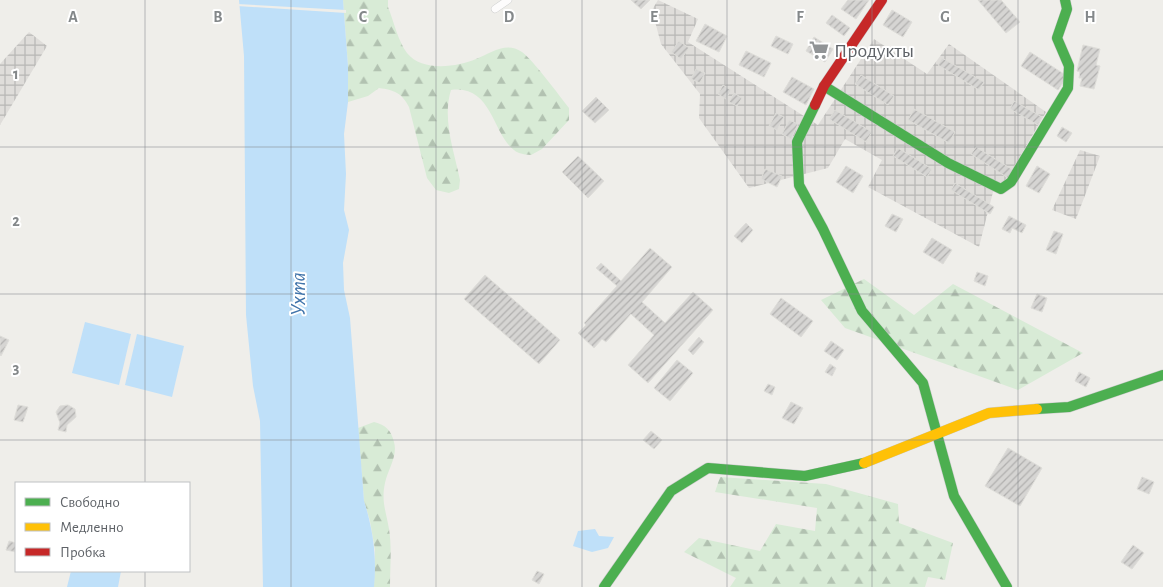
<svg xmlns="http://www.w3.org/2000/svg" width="1163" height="587" viewBox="0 0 1163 587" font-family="'Alegreya Sans',sans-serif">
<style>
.industrial{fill:url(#industrial-grid)}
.forest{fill:url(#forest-firs)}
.water{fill:#bfe0f9}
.pier{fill:#efeeea}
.building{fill:url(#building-hatch);stroke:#deddd9}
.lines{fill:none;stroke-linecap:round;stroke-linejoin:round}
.street-casing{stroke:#cbcccc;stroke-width:8}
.fast-casing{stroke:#cacacb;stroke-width:11}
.slow-casing{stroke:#cacacb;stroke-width:11}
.jam-casing{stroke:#cacacb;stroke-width:11}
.street{stroke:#fdfcfc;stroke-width:7}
.fast{stroke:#4caf50;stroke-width:10}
.slow{stroke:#ffc107;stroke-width:10}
.jam{stroke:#c62828;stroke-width:10}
.grid{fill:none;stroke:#84888a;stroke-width:1;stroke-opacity:0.55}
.labels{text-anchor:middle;stroke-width:4;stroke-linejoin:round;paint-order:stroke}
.poi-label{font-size:20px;fill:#5f6368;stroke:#fff;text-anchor:start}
.water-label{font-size:21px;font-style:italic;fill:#4174aa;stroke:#fff}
.grid-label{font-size:16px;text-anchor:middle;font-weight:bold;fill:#84888a;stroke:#fff;stroke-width:4;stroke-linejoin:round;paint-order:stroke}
</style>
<defs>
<pattern id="industrial-grid" width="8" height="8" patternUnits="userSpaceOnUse" patternTransform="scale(1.25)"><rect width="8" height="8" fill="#dfddda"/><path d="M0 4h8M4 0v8" fill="none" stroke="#b8b7b5"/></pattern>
<pattern id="forest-firs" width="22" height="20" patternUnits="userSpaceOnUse" patternTransform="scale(1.25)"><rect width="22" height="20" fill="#d8ebd6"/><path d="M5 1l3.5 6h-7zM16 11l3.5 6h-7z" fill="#b2c2b1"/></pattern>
<pattern id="building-hatch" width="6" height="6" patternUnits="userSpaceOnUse" patternTransform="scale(1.25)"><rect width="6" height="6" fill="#d6d5d3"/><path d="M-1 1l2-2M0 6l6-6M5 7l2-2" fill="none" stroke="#b1b0af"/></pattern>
</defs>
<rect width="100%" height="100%" fill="#efeeea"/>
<g class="industrial">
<polygon points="658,0 698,19 688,42 818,125 874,39 927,74 949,44 1046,112 1008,177 993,192 979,247 868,187 882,160 845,139 828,168 749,188 699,118 700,94 661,44 652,10"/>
<polygon points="29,32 47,46 0,125 0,64"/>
<polygon points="1080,150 1100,156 1076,219 1052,210"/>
</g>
<g class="forest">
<path d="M343,0H388V7C394,22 398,41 407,53C422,72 457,67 476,59C491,53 506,41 522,52C533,60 559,95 569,108V120L542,149L531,155C527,155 523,154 519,153C492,141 495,84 451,90C442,119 454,151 460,180L459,189L449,193L436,190L427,178L409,107C402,93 394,90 379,88L368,96L348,102V66Z"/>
<polygon points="864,279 914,315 953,284 1083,353 1018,390 845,328 821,300"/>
<path d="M374,422C386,425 391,430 394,442C398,456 388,469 385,483C381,501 386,511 389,529C392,547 390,568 390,587H374L375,550L370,521L364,501L358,428Z"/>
<polygon points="720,477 826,484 898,504 899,523 953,543 945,580 928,577 925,587 730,587 736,578 684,552 699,538 760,551 776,524 815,531 817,508 715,492"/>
</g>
<g class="water">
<path d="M239,0H343L348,66V102L344,134L346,174L344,210L349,230L343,263L344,290L350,318L364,501C373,529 377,557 374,587H263L260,421L253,386L246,315L244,56Z"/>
<polygon points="85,322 131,334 119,385 72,373"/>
<polygon points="137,334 184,346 172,397 125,385"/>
<polygon points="595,529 599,536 614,537 608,548 592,552 573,546 578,531"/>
<polygon points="71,571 121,571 118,587 67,587"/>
</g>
<polygon class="pier" points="237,4 346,10 346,13 237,6"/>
<g class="building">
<polygon points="631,0 650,0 641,9"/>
<polygon points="848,0 869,0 856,19 841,9"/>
<polygon points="978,0 1001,0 1020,22 1006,33"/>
<polygon points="892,10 912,22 903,37 883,25"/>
<polygon points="832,15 850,28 844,36 826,23"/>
<polygon points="705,24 727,36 719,52 696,41"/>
<polygon points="776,36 793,44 788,54 771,46"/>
<polygon points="814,37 833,49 825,62 806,51"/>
<polygon points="679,41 689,48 681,59 671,52"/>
<polygon points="1083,45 1100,49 1096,65 1100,66 1094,89 1080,86 1082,78 1079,78 1080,72 1077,71"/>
<polygon points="746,51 771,63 764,77 739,65"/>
<polygon points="1030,52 1067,76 1058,90 1021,66"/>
<polygon points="942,58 984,82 979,90 938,65"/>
<polygon points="696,69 705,73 700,83 691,79"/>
<polygon points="861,75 894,96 888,105 855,84"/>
<polygon points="792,77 814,89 806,105 783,92"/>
<polygon points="723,85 731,90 726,99 718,94"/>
<polygon points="734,93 742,98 737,106 729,102"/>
<polygon points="596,97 609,110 595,123 582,111"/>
<polygon points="1014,101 1042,117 1038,125 1010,109"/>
<polygon points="914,109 955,132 949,143 908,120"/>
<polygon points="835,110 872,132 866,142 829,119"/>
<polygon points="776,113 784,117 777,130 769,126"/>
<polygon points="789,120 798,124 791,139 782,134"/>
<polygon points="1062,127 1072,133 1066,142 1057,136"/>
<polygon points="976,147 1013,170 1008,178 971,154"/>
<polygon points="898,148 932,169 927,177 893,156"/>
<polygon points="578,156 604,181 588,198 562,172"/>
<polygon points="846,166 863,176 853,193 836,182"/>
<polygon points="1037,166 1050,174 1039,193 1026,186"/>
<polygon points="765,169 782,176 777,187 761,179"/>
<polygon points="955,183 994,207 990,214 951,190"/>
<polygon points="892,214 903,219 896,232 885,226"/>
<polygon points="1009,216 1026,225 1022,233 1012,228 1010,233 1002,229"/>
<polygon points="746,223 753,230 742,243 734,236"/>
<polygon points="1054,231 1063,234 1056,254 1046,250"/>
<polygon points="932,238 952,250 943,264 923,252"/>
<polygon points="650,248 672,267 642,302 665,323 693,292 713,310 648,383 628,365 654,335 631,314 606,342 602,339 594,348 578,333 586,325 584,323 617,286 596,268 601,263 621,281"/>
<polygon points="977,272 988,276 985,286 974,281"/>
<polygon points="485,275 560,340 539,364 464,299"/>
<polygon points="1037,294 1047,298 1042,312 1031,308"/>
<polygon points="781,298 813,321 801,337 770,314"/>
<polygon points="0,336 9,340 1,356 0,355"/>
<polygon points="699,337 704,342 693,355 688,350"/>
<polygon points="831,341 844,350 837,360 824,351"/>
<polygon points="677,360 693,373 670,401 654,388"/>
<polygon points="830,364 836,368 832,376 825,372"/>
<polygon points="1079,372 1090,378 1086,387 1075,381"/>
<polygon points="768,384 775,387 772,395 764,391"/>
<polygon points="791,402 803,408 794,424 782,418"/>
<polygon points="18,405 28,407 23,422 14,420"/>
<polygon points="68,405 75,409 76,417 67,425 66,432 58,430 60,423 56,412 60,406"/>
<polygon points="651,431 662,440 654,449 643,440"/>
<polygon points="1008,448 1042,468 1020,506 985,486"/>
<polygon points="1142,477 1154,482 1149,494 1137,489"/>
<polygon points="9,541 16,543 16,552 6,550"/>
<polygon points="1133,545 1144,553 1132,569 1121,562"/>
<polygon points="537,571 544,574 539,584 532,580"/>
</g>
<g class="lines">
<defs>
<polyline id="street" points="495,9 508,0"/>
<g id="fast">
<polyline points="824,86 948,163 1001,189 1011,182 1068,88 1069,66 1057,38 1067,9 1065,0"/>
<polyline points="815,105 797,142 799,185 823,229 862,311 923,383 954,496 1007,587"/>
<polyline points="1037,409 1069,407 1163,375"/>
<polyline points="604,587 671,491 708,468 805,476 864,463"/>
</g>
<polyline id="slow" points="864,463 989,413 1037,409"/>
<polyline id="jam" points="815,105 824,86 882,0"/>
</defs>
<use href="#street" class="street-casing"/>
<use href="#fast" class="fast-casing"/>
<use href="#slow" class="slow-casing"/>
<use href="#jam" class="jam-casing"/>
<use href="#street" class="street"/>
<use href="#fast" class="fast"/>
<use href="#slow" class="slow"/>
<use href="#jam" class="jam"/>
</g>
<path class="grid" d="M145,0V483M291,0V587M436,0V587M582,0V587M727,0V587M872,0V587M1018,0V587M0,147H1163M0,294H1163M0,440H1163M145,571V587"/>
<defs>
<symbol id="supermarket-bare" viewBox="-9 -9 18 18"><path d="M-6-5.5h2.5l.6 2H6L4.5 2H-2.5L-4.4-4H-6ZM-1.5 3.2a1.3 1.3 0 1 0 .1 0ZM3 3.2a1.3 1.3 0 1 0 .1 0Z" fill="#919496" stroke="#fff" stroke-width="2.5" paint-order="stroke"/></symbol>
</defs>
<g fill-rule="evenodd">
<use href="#supermarket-bare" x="805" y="36" width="28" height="28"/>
</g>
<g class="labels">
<g class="poi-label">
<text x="834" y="57">Продукты</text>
</g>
<g class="water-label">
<text transform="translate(298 294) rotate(-90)" y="7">Ухта</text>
</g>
</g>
<g class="grid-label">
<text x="73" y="22">A</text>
<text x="218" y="22">B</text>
<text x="363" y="22">C</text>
<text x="509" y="22">D</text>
<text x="654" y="22">E</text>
<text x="800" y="22">F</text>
<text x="945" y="22">G</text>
<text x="1090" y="22">H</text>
<text x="16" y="79">1</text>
<text x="16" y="226">2</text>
<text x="16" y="373">3</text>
</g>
<rect x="15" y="482" width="175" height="90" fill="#ffffff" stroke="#bfc1c3"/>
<rect x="25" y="498" width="25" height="8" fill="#4caf50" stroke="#bfc1c3"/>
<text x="60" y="507" font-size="15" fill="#5f6368">Свободно</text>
<rect x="25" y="523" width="25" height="8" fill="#ffc107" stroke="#bfc1c3"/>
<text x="60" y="532" font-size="15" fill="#5f6368">Медленно</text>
<rect x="25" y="548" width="25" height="8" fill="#c62828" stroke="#bfc1c3"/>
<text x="60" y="557" font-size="15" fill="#5f6368">Пробка</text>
</svg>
